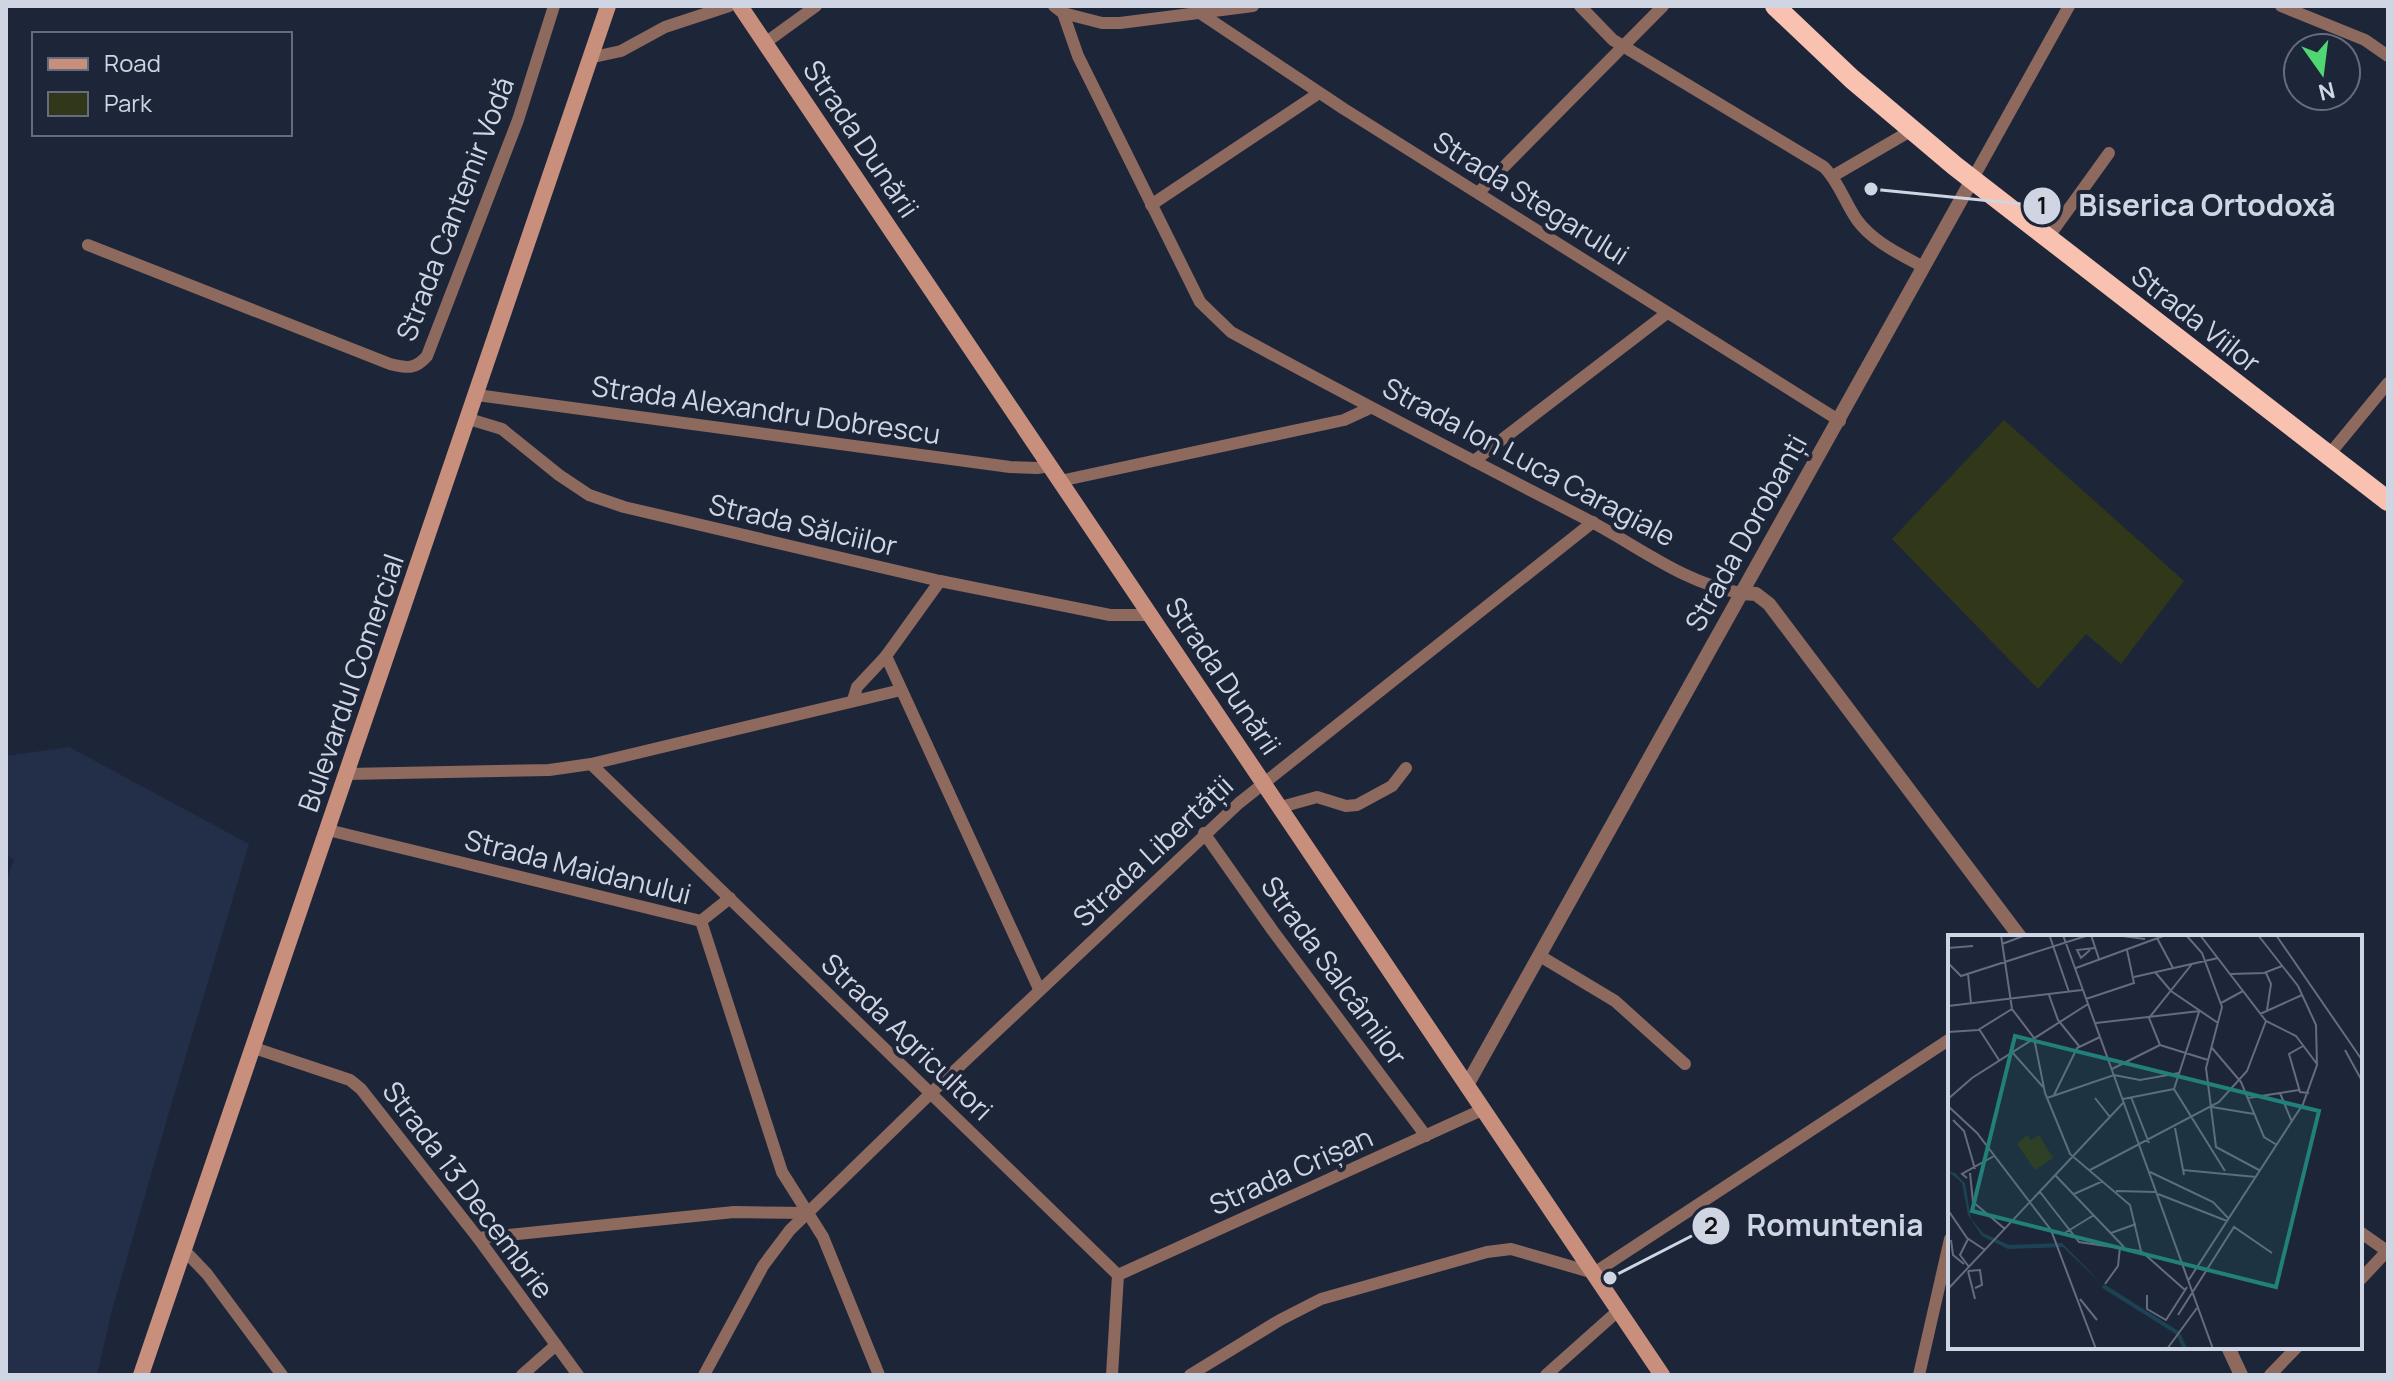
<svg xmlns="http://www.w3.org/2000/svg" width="2394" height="1381" viewBox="0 0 2394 1381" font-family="Manrope,sans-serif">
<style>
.built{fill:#232e48}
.green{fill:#313719}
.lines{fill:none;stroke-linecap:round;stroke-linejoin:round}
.minor{stroke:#8e695e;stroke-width:12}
.tertiary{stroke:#8e695e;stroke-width:14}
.secondary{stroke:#c98f7d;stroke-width:16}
.trunk{stroke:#f9c1b0;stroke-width:20}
.labels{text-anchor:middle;stroke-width:8;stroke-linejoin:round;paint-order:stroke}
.street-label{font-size:28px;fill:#cfd5e2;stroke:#1d2639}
.inset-river{fill:none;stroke:#1c4353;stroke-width:4}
.inset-road{fill:none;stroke:#646c7d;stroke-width:2}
.view{fill:#22807a;fill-opacity:0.15;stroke:#22807a;stroke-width:4}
.inset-edge{fill:none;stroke:#cfd5e2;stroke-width:4}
.leader{fill:none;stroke:#cfd5e2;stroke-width:3}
.callout-dot{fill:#cfd5e2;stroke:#1d2639;stroke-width:3}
.mark-label{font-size:24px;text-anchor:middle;font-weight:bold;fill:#111}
.callout-label{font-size:30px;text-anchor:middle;font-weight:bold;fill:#cfd5e2;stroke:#1d2639;stroke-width:8;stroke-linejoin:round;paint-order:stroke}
</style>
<rect width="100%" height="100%" fill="#1d2639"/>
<polygon class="built" points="69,747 249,844 167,1119 112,1310 97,1375 6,1375 6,881 14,860 6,855 6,756"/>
<polygon class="green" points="2004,420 2184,581 2121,664 2086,634 2038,689 1892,539"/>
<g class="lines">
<g class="minor">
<path d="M1054,6L1063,13L1078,56L1200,302L1231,332C1349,397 1468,458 1588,520C1638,546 1685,584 1741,593"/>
<path d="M1580,6L1613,40L1824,167C1839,182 1845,203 1857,220C1873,242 1900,254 1923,267"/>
<polyline points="2281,6 2365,40 2388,56"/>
<polyline points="1063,13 1102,23 1120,23 1253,6"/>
<polyline points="1200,13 1344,109 1840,421"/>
<polyline points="765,43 816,6"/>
<polyline points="589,58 621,51 665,27 729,6"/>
<polyline points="1833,176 1912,130"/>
<polyline points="1972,180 2069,6"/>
<polyline points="1479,192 1663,6"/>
<polyline points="1151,205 1319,93"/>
<polyline points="2047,239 2109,153"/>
<path d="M88,245L390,364C407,368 415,370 427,356L518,120L554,6"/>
<polyline points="477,395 1010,467 1037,468 1050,466"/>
<polyline points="469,419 502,429 559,475 589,495 624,507 940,581 1110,615 1151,615"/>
<polyline points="2328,456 2388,383"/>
<polyline points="1474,461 1667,313"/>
<polyline points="1060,481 1344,420 1370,408"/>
<polyline points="886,656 1039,989"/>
<polyline points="853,700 857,687 886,656 940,581"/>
<polyline points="591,764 1118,1275 1112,1375"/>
<polyline points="347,774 549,770 591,764 901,690"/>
<polyline points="1281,807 1317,797 1346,806 1357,805 1392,786 1406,768"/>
<polyline points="328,830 701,921 782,1172 823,1237 879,1375"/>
<polyline points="1204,833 1273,931 1426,1136"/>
<polyline points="701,921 730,898"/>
<polyline points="1540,956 1615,1001 1685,1064"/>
<polyline points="254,1048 350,1080 361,1089 478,1238 578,1375"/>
<polyline points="2360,1232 2387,1251"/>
<polyline points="478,1238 734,1212 808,1213"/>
<polyline points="184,1250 207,1274 282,1375"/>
<polyline points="1118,1275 1484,1109"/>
<polyline points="2360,1280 2388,1250"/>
<polyline points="522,1375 556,1345"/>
<polyline points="704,1375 763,1266 790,1230 931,1093 1239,803 1593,522"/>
<polyline points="1190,1375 1280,1320 1321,1299 1487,1252 1511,1249 1594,1273 1950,1039"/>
<polyline points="1546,1375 1619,1310"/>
<polyline points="1919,1375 1950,1239"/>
<polyline points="2270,1375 2297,1347"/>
</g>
<g class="tertiary">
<polyline points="1741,593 1756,594 1769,604 2020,937"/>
<polyline points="1467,1085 1972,180"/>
<polyline points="2228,1347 2241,1375"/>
</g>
<g class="secondary">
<polyline points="740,6 1662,1375"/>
<polyline points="141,1375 608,6"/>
</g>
<polyline class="trunk" points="1775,6 1852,79 1955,166 2388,501"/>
</g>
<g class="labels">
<g class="street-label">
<text transform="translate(861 139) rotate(56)" y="10">Strada Dunării</text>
<text transform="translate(1531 198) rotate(32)" y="10">Strada Stegarului</text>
<text transform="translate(455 209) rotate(-69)" y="10">Strada Cantemir Vodă</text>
<text transform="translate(2196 319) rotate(38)" y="10">Strada Viilor</text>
<text transform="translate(766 410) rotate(8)" y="10">Strada Alexandru Dobrescu</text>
<text transform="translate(1529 462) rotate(28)" y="10">Strada Ion Luca Caragiale</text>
<text transform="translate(803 525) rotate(13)" y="10">Strada Sălciilor</text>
<text transform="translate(1746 533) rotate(-61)" y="10">Strada Dorobanți</text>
<text transform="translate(1223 676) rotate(56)" y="10">Strada Dunării</text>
<text transform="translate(351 683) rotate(-71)" y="10">Bulevardul Comercial</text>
<text transform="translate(1153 851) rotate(-43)" y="10">Strada Libertății</text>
<text transform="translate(578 867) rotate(14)" y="10">Strada Maidanului</text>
<text transform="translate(1334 971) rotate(54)" y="10">Strada Salcâmilor</text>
<text transform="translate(907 1037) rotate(44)" y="10">Strada Agricultori</text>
<text transform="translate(1291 1171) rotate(-24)" y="10">Strada Crișan</text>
<text transform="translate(468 1190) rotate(53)" y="10">Strada 13 Decembrie</text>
</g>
</g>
<g transform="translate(1948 935)">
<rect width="414" height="414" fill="#1d2639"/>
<path d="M79,200L83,205L91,200L105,223L87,235L69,209Z" fill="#313719"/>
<path d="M0,236L7,238L17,248L23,284L35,298L61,310L114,308L156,351L115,312L60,314L34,301L20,280L14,248Z" fill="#1c4353"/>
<path class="inset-river" d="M155,351L230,398L237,414"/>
<path class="inset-road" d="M53,0L64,74L86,103L97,158L122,219L182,270L193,316L237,355M115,0L265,414M143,0L151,24M167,0L197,4M238,0L254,18L274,72L258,133L268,212L311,235M252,0L318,86L348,101L369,129M328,0L414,125M102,2L121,57M209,3L225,33M54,9L78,0M0,13L25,11M142,15L133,23L129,15L147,13M0,28L13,41L141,0M128,33L218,0M207,37L223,56L270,88M318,38L323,49L319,75M20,39L23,68M282,39L316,38L334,31M186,42L270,23M101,60L110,85L131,111M138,64L186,48L179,15M273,68L295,56M0,71L134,55M251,77L226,154L277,236M312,79L354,60M148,88L252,76M31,94L51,125M0,97L30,95L64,74M212,110L201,83L244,29M212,110L260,125M355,111L341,119L352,157L361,158M264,113L293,147L316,202L329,210M397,115L414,146M64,117L95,152M164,134L212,110M332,158L344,187M106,160L129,113L152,102M183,162L201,208M99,163L166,140L192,145L231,138M147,163L162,182M300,163L351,155M0,164L24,143L140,69M175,164L226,154M0,171L29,198L103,295L148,414M264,172L306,179M5,185L16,196L27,234M227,193L236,240M142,235L271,167L299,136L318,86M235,235L308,242M202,237L265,267L281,284M22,238L25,267L57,294M107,240L176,312M19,243L14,239L46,221M168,256L208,257M92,257L131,307L192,316M126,259L155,246M210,259L279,286M0,275L19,303L37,315M163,298L188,289M115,299L146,280M20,304L12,320L21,332M3,305L5,320L16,329M20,336L32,335L34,350L27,353M20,336L27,364M240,346L355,169L369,130L368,90L350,51L310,0M157,349L170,331L172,312M0,354L175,168M199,360V374L218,385L239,352M132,364L149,385M230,380L286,292L324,318M219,414L249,373"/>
<path class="view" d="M67,101L371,176L328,352L24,276Z"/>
<rect width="414" height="414" class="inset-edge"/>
</g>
<path class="leader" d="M1871 189L2042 206M1610 1278L1711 1226"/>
<g class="callout-dot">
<circle cx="1871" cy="189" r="8"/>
<circle cx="1610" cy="1278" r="8"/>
<circle cx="2042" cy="206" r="20"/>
<circle cx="1711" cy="1226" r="20"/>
</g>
<g class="mark-label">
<text x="2042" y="214">1</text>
<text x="1711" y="1234">2</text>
</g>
<g class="callout-label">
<text x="2207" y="216">Biserica Ortodoxă</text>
<text x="1835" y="1236">Romuntenia</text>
</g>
<rect width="2394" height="1381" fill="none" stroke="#cfd5e2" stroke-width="16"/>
<rect x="32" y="32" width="260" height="104" fill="#1d2639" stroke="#646c7d" stroke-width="2"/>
<rect x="48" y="58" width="40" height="12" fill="#c98f7d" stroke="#646c7d" stroke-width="2"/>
<text x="104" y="72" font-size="24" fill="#cfd5e2">Road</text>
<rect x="48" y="92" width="40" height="24" fill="#313719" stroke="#646c7d" stroke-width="2"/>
<text x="104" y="112" font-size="24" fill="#cfd5e2">Park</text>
<g transform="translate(2322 72) rotate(166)"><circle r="38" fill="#1d2639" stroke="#646c7d" stroke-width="2"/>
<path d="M0-6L14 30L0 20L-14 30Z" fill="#51d674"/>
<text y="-12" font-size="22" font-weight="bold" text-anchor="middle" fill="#cfd5e2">N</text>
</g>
</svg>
